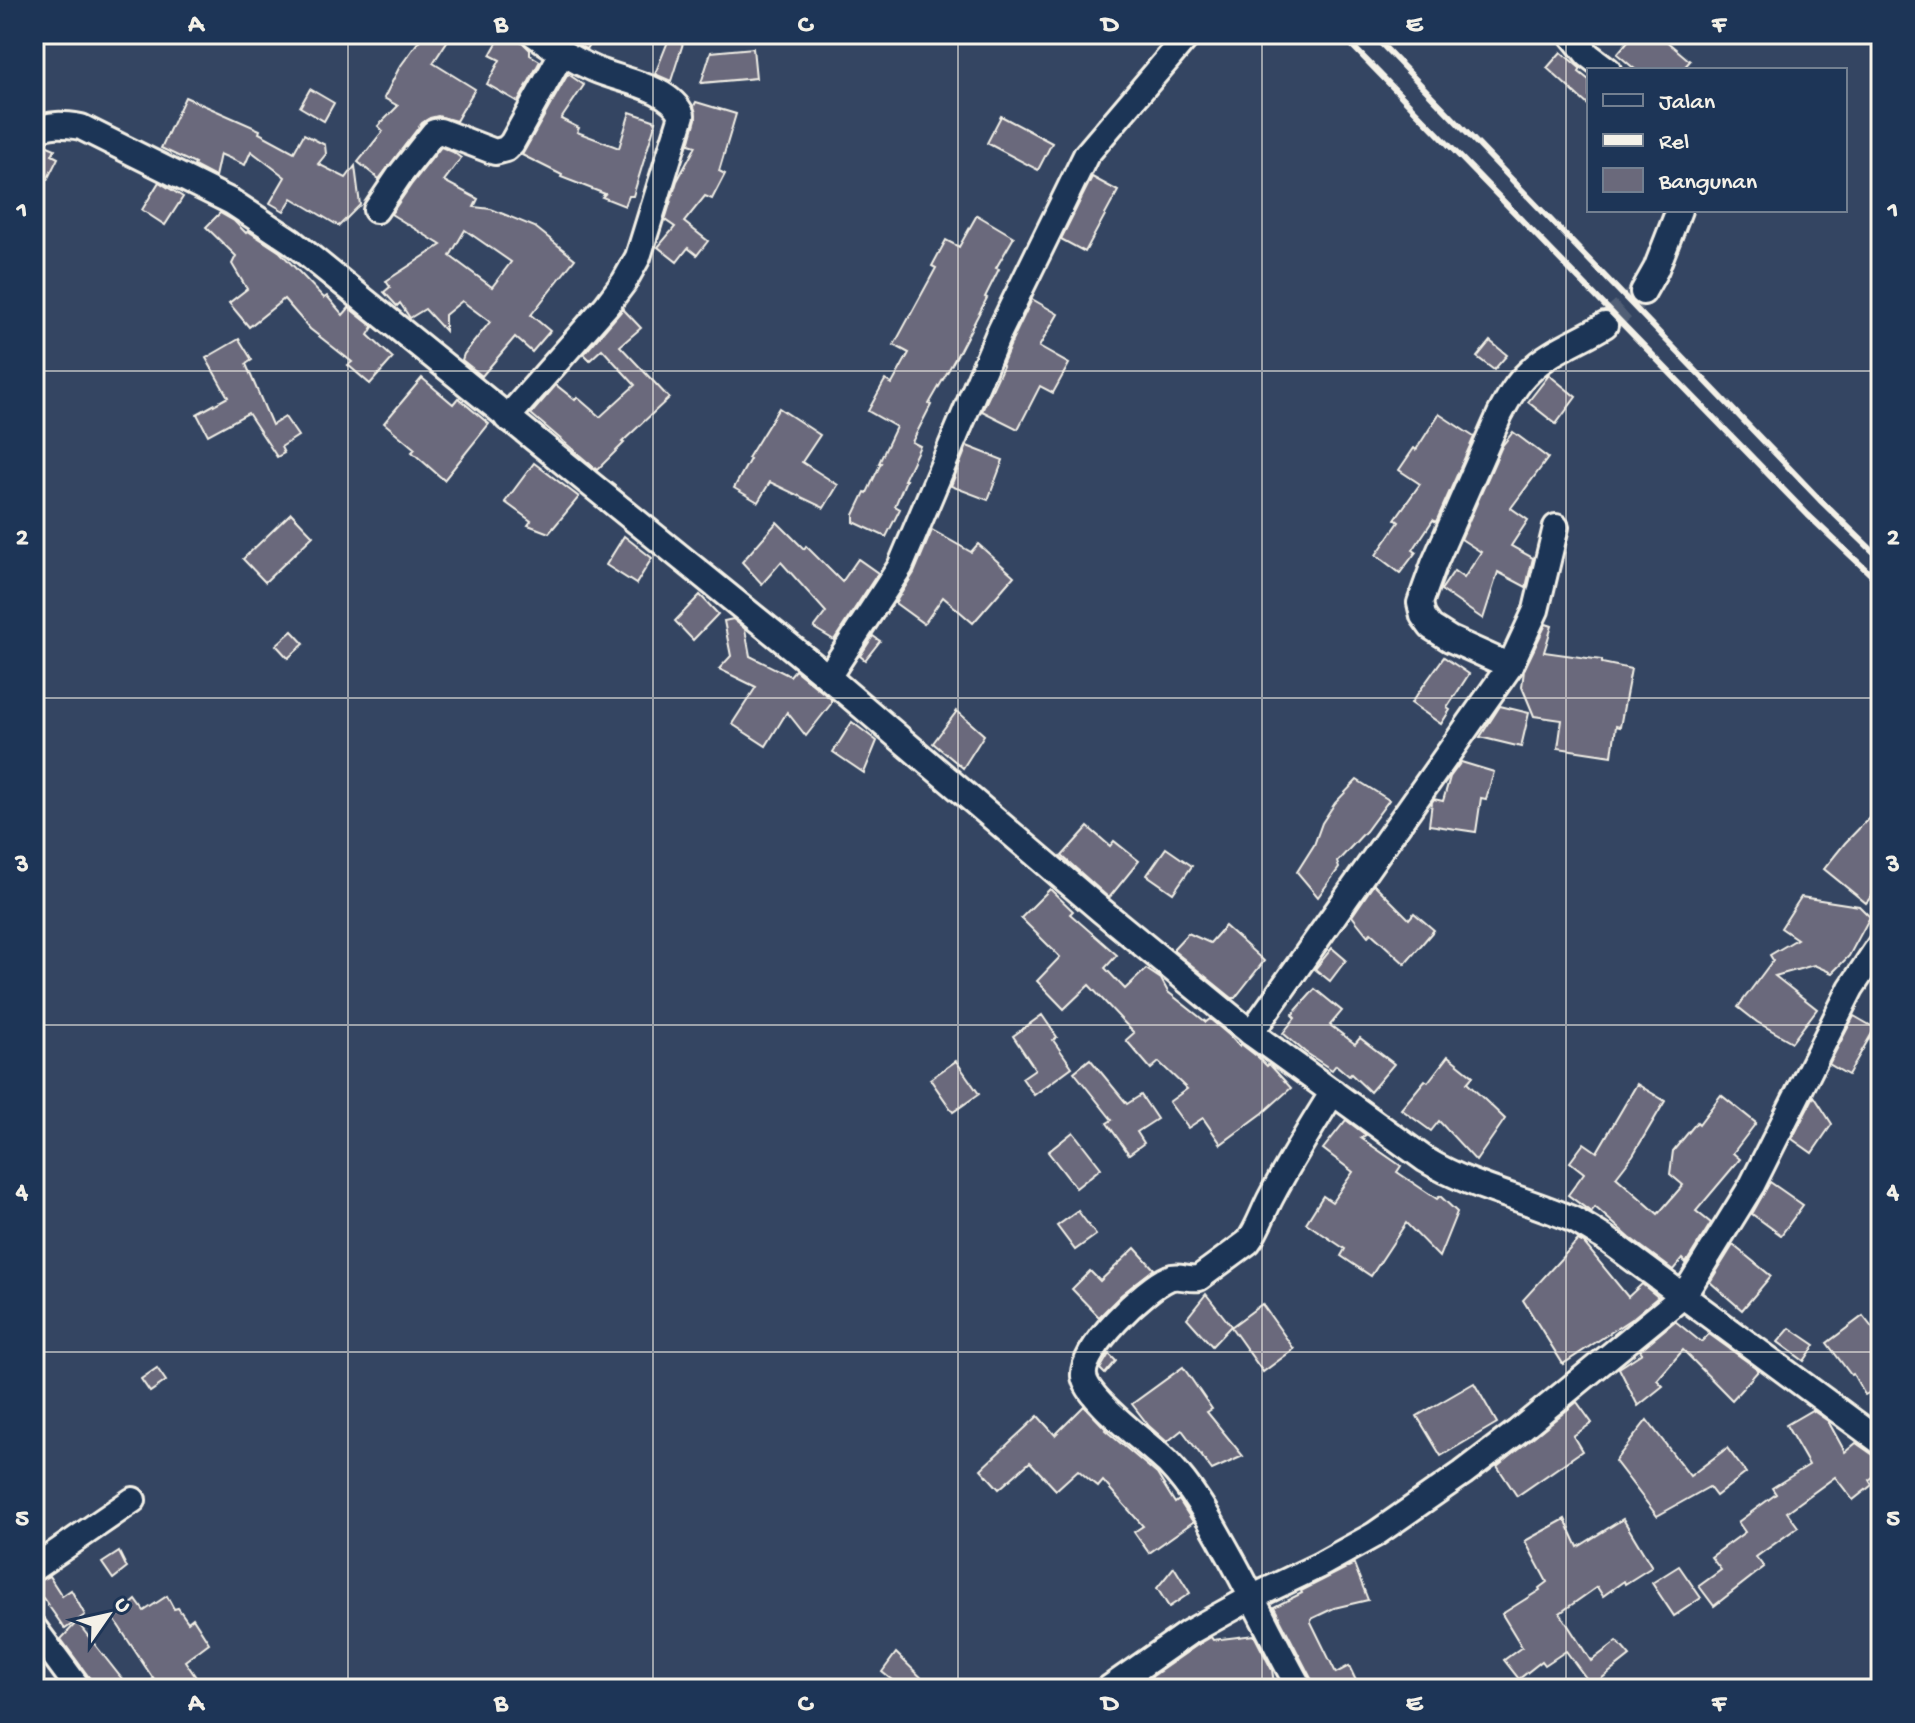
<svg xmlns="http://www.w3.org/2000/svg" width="1915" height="1723" viewBox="0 0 1915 1723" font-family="'Gochi Hand',sans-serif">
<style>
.building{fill:#6a697b;stroke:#f4f1e8;stroke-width:2;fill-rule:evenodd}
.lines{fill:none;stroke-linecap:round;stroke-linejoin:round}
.street-tunnel{stroke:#515f76;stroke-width:24;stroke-dasharray:24 12;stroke-linecap:butt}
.street-casing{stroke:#f4f1e8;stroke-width:30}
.street{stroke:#1d3557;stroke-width:24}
.rail{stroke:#f4f1e8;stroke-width:6}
.grid{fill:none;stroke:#f4f1e8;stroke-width:2;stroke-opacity:0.55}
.neatline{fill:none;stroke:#f4f1e8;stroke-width:3}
.grid-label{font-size:26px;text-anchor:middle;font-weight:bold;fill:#f4f1e8}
</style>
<rect width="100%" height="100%" fill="#344562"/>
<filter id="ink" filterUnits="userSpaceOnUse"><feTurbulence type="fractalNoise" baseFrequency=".0125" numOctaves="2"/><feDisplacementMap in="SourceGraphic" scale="16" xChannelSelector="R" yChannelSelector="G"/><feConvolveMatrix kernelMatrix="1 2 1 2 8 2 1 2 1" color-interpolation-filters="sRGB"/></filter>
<g filter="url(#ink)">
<g class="building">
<polygon points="424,34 452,34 433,63 475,89 456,121 438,116 430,118 422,123 379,179 358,162 383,131 378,126 398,106 384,98 399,68"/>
<polygon points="502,34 510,34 520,40 530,50 530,55 540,61 518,102 487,84 500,60 490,55"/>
<polygon points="560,34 596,34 586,49"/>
<polygon points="671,34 686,34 671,81 655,74"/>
<polygon points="1634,34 1658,34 1690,61 1682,70 1636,70 1617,54"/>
<polygon points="753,48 756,78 701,83 711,52"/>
<polygon points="1561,52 1581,69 1579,72 1589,80 1589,106 1547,68"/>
<polygon points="568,74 584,85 561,119 579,128 577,132 619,148 630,112 656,121 633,196 629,196 625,206 602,197 605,194 561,177 562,175 522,155"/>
<polygon points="310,89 334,103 324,121 300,107"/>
<polygon points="185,97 260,130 259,133 294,152 304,134 325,145 326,154 318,164 346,178 355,166 360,205 339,226 292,198 284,211 270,203 285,177 251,151 245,165 220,154 215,177 194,166 195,164 161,148"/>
<polygon points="696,102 736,114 719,171 725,174 712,199 705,196 684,222 708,241 697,255 688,248 677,262 658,247 675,227 665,220 677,181 696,146 689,144 696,119 694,106"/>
<polygon points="1001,116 1052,143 1038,170 987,143"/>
<polygon points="43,144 55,149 52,155 58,158 47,180 34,174 34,146"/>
<path d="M441,147L453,152L461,158L444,181L478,199L474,207L491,209L535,227L575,259L531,315L550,331L532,352L515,337L482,376L462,360L464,354L490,322L462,301L445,315V331L425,309L410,318L400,303L397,306L384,292L390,287L386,281L441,245L391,214L411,185ZM465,230L511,262L492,287L450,256Z"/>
<polygon points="1092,177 1118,191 1085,252 1061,239"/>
<polygon points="159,182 183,197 165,225 142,210"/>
<polygon points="220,213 234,221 246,233 248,231 280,252 324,298 327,296 343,315 349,308 373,327 368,335 393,358 370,384 348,365 352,362 310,329 284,299 249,327 229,303 247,289 232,264 236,256 206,227"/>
<polygon points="977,215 1014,237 996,268 999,269 985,297 987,298 960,350 929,404 931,405 912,442 920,446 904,480 906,480 895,506 900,509 886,537 854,522 854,515 865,492 867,493 881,463 879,463 896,427 868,411 885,380 892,384 909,353 894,345 936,268 932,266 946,240 959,247"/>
<polygon points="1032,299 1058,314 1039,347 1069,364 1053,393 1040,386 1018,429 982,411 1003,366 1002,365 1012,341"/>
<polygon points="623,309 641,328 620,346 669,398 622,442 624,443 597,470 531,414 556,385 575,400 577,397 600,417 635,385 602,349 590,360 584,354"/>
<polygon points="239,339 252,360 246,364 272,425 285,417 298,436 281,447 284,453 277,457 248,413 208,435 197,414 228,397 206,358"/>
<polygon points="1490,341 1507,355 1494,370 1477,357"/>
<polygon points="1549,375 1576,397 1556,424 1528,402"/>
<polygon points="422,378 453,404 458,398 489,424 444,480 412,452 415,449 384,423"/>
<polygon points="779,408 820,435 802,462 838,485 824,508 770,482 758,502 734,488 750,459 748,458"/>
<polygon points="1439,414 1474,437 1436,522 1433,520 1413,550 1416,552 1400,573 1376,555 1399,522 1395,519 1420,484 1399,470 1414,448 1416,450"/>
<polygon points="1513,432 1548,458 1511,508 1528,520 1511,546 1533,558 1526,587 1498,572 1483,619 1441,590 1454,571 1464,578 1481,552 1461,539 1502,446"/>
<polygon points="967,446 1003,460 988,500 951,486"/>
<polygon points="534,463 579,497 549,533 528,525 531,521 505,502"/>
<polygon points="291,513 313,536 265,582 243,559"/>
<polygon points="777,522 804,549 806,546 842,582 858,559 878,573 834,640 814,628 826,612 781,562 762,584 742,562"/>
<polygon points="932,530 971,552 978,544 1014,576 973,623 943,597 924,624 895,603 914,573"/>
<polygon points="624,536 652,558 636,584 606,565"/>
<polygon points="700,595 718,614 693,640 675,621"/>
<polygon points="733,619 745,629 750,656 790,676 795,670 831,699 831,704 806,736 787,712 766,746 732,724 756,687 719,669 731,656 724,621"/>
<polygon points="1546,624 1552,626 1544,652 1602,660 1602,663 1631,669 1620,727 1616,726 1612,756 1558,748 1562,720 1534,716 1522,687 1524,670"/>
<polygon points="292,631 304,644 288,658 276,645"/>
<polygon points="873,636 880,641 865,660 860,656"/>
<polygon points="1444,657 1469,674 1447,708 1450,710 1441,724 1411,703"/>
<polygon points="1500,706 1529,713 1521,747 1480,737"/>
<polygon points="957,711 984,735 963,768 933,743"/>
<polygon points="852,722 877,741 864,773 833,752"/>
<polygon points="1461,762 1494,772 1486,799 1481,798 1476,832 1429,825 1432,802 1434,799 1443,801 1450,777"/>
<polygon points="1357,780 1389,800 1366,831 1337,862 1339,868 1318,897 1297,872 1314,845 1322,823 1335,803"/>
<polygon points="1873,814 1881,822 1881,885 1866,903 1824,869 1845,843"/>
<polygon points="1088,827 1110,846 1114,841 1139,861 1109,898 1062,856"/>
<polygon points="1166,848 1192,866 1173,893 1147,875"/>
<polygon points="1374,884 1409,919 1414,913 1434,930 1405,964 1371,933 1368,936 1352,916"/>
<polygon points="1050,889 1073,911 1070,914 1117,955 1105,968 1125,989 1146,969 1161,979 1168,992 1206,1022 1210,1019 1230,1036 1239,1046 1241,1044 1259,1058 1267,1066 1269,1064 1271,1066 1291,1088 1263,1113 1221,1144 1203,1118 1188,1128 1169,1102 1187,1089 1159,1062 1151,1069 1126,1040 1134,1033 1089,985 1064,1009 1037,981 1060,957 1021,918"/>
<polygon points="1801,897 1859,906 1870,917 1849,956 1832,973 1814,965 1775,976 1817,1009 1792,1042 1757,1022 1738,1007 1773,960 1770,955 1797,939 1781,928"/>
<polygon points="1225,926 1264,961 1235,998 1232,998 1174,951 1174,948 1188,933 1210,943"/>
<polygon points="1332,948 1346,960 1330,981 1315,969"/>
<polygon points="1315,989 1342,1011 1330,1025 1355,1044 1360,1038 1394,1064 1370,1092 1351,1074 1349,1076 1336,1065 1332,1070 1305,1052 1283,1033 1295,1018 1292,1015"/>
<polygon points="1042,1015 1057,1037 1053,1040 1072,1067 1034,1095 1022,1078 1035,1069 1013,1036"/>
<polygon points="1854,1016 1875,1028 1848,1075 1829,1064"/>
<polygon points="1448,1056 1473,1076 1467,1083 1505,1119 1476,1161 1439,1121 1431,1131 1401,1109 1425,1080 1428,1082"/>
<polygon points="1090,1059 1127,1104 1141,1095 1157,1119 1137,1132 1144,1143 1129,1154 1107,1123 1112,1120 1074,1072"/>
<polygon points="956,1061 979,1094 953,1112 930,1079"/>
<polygon points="1637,1084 1665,1101 1633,1155 1616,1177 1658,1214 1683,1185 1670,1174 1673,1151 1697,1122 1699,1124 1721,1095 1756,1123 1733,1153 1740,1159 1696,1211 1711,1223 1686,1263 1682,1259 1673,1270 1630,1238 1595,1207 1591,1212 1568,1195 1584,1173 1570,1162 1584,1143 1597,1152"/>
<polygon points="1814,1096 1832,1124 1812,1153 1792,1139"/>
<polygon points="1346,1120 1366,1135 1361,1138 1401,1166 1397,1172 1437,1199 1440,1196 1457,1212 1439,1257 1406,1223 1371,1276 1341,1256 1345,1249 1306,1223 1323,1196 1332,1202 1353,1172 1323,1149"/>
<polygon points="1073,1132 1101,1168 1076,1188 1048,1152"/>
<polygon points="1770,1182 1803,1205 1781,1235 1752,1214"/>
<polygon points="1078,1211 1096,1235 1075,1250 1057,1226"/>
<polygon points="1578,1240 1584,1243 1628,1297 1642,1284 1658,1297 1634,1317 1563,1364 1523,1300"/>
<polygon points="1733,1245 1771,1276 1742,1310 1710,1282"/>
<polygon points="1135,1248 1154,1269 1121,1295 1099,1317 1072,1289 1090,1271 1100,1281"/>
<polygon points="1206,1294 1231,1326 1212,1346 1187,1318"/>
<polygon points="1262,1304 1294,1349 1263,1372 1231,1327"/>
<polygon points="1863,1316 1881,1339 1881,1386 1865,1395 1853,1374 1851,1375 1827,1343"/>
<polygon points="1675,1321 1701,1342 1709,1334 1759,1370 1732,1400 1683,1350 1657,1380 1663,1386 1638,1406 1619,1368 1642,1353 1640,1350"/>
<polygon points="1790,1328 1815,1345 1804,1361 1778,1342"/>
<polygon points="1109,1354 1116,1361 1105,1374 1100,1369"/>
<polygon points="1183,1367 1212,1409 1207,1412 1243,1456 1212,1470 1182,1430 1167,1442 1149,1426 1132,1404"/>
<polygon points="157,1368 166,1381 150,1392 141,1379"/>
<polygon points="1474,1383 1497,1423 1441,1456 1417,1416"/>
<polygon points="1577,1402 1592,1423 1573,1436 1582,1451 1517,1496 1497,1466"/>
<polygon points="1084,1406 1106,1429 1105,1430 1157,1474 1175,1503 1179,1500 1193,1522 1149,1553 1134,1532 1143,1526 1103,1481 1098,1487 1078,1470 1056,1490 1030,1462 999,1489 981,1469 1038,1416 1055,1435"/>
<polygon points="1812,1410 1828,1421 1845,1452 1856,1443 1872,1454 1881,1457 1881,1471 1869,1480 1872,1485 1853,1500 1835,1477 1787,1512 1798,1527 1756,1557 1764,1567 1714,1606 1699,1586 1721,1570 1711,1557 1745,1532 1738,1522 1776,1494 1772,1488 1809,1465 1786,1425"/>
<polygon points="1647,1420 1690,1476 1727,1448 1746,1473 1716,1496 1709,1487 1657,1516 1615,1461"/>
<polygon points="1565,1519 1578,1547 1623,1519 1652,1567 1625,1584 1624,1581 1603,1596 1597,1587 1560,1613 1591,1661 1617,1641 1630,1656 1592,1686 1566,1651 1545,1665 1542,1661 1519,1679 1504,1660 1522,1647 1502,1614 1540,1590 1539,1588 1547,1582 1525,1541"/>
<polygon points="119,1552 127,1568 113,1579 102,1563"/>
<polygon points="1354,1564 1368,1600 1334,1608 1311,1619 1311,1622 1336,1673 1349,1666 1360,1689 1315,1689 1313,1682 1274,1607 1302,1593 1301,1591"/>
<polygon points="1679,1566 1701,1598 1674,1616 1652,1583"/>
<polygon points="1174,1567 1190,1593 1169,1607 1157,1588"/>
<polygon points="49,1576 62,1596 71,1590 85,1615 65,1629 43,1598 34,1604 34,1583"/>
<polygon points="167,1596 174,1609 178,1608 188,1622 193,1618 209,1643 185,1661 204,1689 160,1689 114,1619 136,1600 144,1611"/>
<polygon points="77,1622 130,1689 94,1689 91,1680 61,1639"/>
<polygon points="1254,1635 1272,1670 1275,1689 1139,1689 1137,1687 1196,1646 1211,1637 1213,1640"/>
<polygon points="896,1653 933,1689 903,1689 882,1672"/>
</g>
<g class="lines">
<polyline class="street-tunnel" points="1605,325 1643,292"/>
<defs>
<g id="street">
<polyline points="1571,34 1588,55 1608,70"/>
<path d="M34,131C50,123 63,124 81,127L232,202L291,241L828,677L1102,911L1251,1033L1426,1160C1472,1188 1525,1198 1574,1220C1585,1226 1596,1233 1606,1239L1881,1442"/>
<polyline points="376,210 399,176 434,132 440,131 495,152 506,149 512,143 562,53"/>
<polyline points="1643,292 1656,269 1679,210"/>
<path d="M507,418L606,306L624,282L638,257L682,115C669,86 621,81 594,69C573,60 553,48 534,34"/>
<path d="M1510,666L1450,639L1431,627L1423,616L1420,603L1434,564L1500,414C1508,399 1516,384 1529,372C1549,351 1581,340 1605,325"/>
<polyline points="828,677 900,567 998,335 1086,155 1189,34"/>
<polyline points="1251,1033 1510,666 1536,610 1556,527"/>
<polyline points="34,1568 133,1500"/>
<polyline points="34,1628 79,1689"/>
<polyline points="1108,1689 1188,1633 1249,1599 1318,1566 1374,1535 1463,1473 1517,1432 1684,1295 1752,1185 1851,988 1881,943"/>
<path d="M1300,1689C1274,1643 1252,1595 1226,1549C1209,1518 1192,1488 1168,1463C1149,1444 1087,1400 1084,1376C1081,1349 1145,1288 1169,1278C1178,1274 1190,1280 1199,1278L1248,1242C1258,1229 1263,1212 1271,1197C1290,1161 1311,1127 1333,1092"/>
</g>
</defs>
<use href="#street" class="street-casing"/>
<use href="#street" class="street"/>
<g class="rail">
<polyline points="1341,34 1808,515 1881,584"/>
<polyline points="1372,34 1820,500 1881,559"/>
</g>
</g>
</g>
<path class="grid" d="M348,34V1689M653,34V1689M958,34V1689M1262,34V1689M1566,34V1689M34,371H1881M34,698H1881M34,1025H1881M34,1352H1881"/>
<rect width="1915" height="1723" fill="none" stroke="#1d3557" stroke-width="88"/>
<rect x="1587" y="68" width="260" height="144" fill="#1d3557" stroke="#738091" stroke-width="2"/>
<rect x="1603" y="94" width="40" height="12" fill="#1d3557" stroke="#738091" stroke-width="2"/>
<text x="1659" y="108" font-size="24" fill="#f4f1e8">Jalan</text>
<rect x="1603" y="134" width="40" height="12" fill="#f4f1e8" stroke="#738091" stroke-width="2"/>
<text x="1659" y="148" font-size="24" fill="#f4f1e8">Rel</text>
<rect x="1603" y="168" width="40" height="24" fill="#6a697b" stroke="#738091" stroke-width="2"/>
<text x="1659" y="188" font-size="24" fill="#f4f1e8">Bangunan</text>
<g transform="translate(108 1615) rotate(56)" stroke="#1d3557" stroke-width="6" paint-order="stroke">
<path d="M0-6L14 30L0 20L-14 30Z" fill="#f4f1e8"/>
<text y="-12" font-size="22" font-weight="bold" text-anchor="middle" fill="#f4f1e8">U</text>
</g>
<rect x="44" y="44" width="1827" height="1635" class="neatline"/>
<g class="grid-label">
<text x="196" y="31">A</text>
<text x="501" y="31">B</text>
<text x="805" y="31">C</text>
<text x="1110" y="31">D</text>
<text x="1414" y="31">E</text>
<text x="1719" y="31">F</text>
<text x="22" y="217">1</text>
<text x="1893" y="217">1</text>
<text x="22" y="544">2</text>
<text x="1893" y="544">2</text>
<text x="22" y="871">3</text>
<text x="1893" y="871">3</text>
<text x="22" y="1198">4</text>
<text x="1893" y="1198">4</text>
<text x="22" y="1525">5</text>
<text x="1893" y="1525">5</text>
<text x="196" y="1710">A</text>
<text x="501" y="1710">B</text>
<text x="805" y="1710">C</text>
<text x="1110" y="1710">D</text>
<text x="1414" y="1710">E</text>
<text x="1719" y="1710">F</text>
</g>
</svg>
